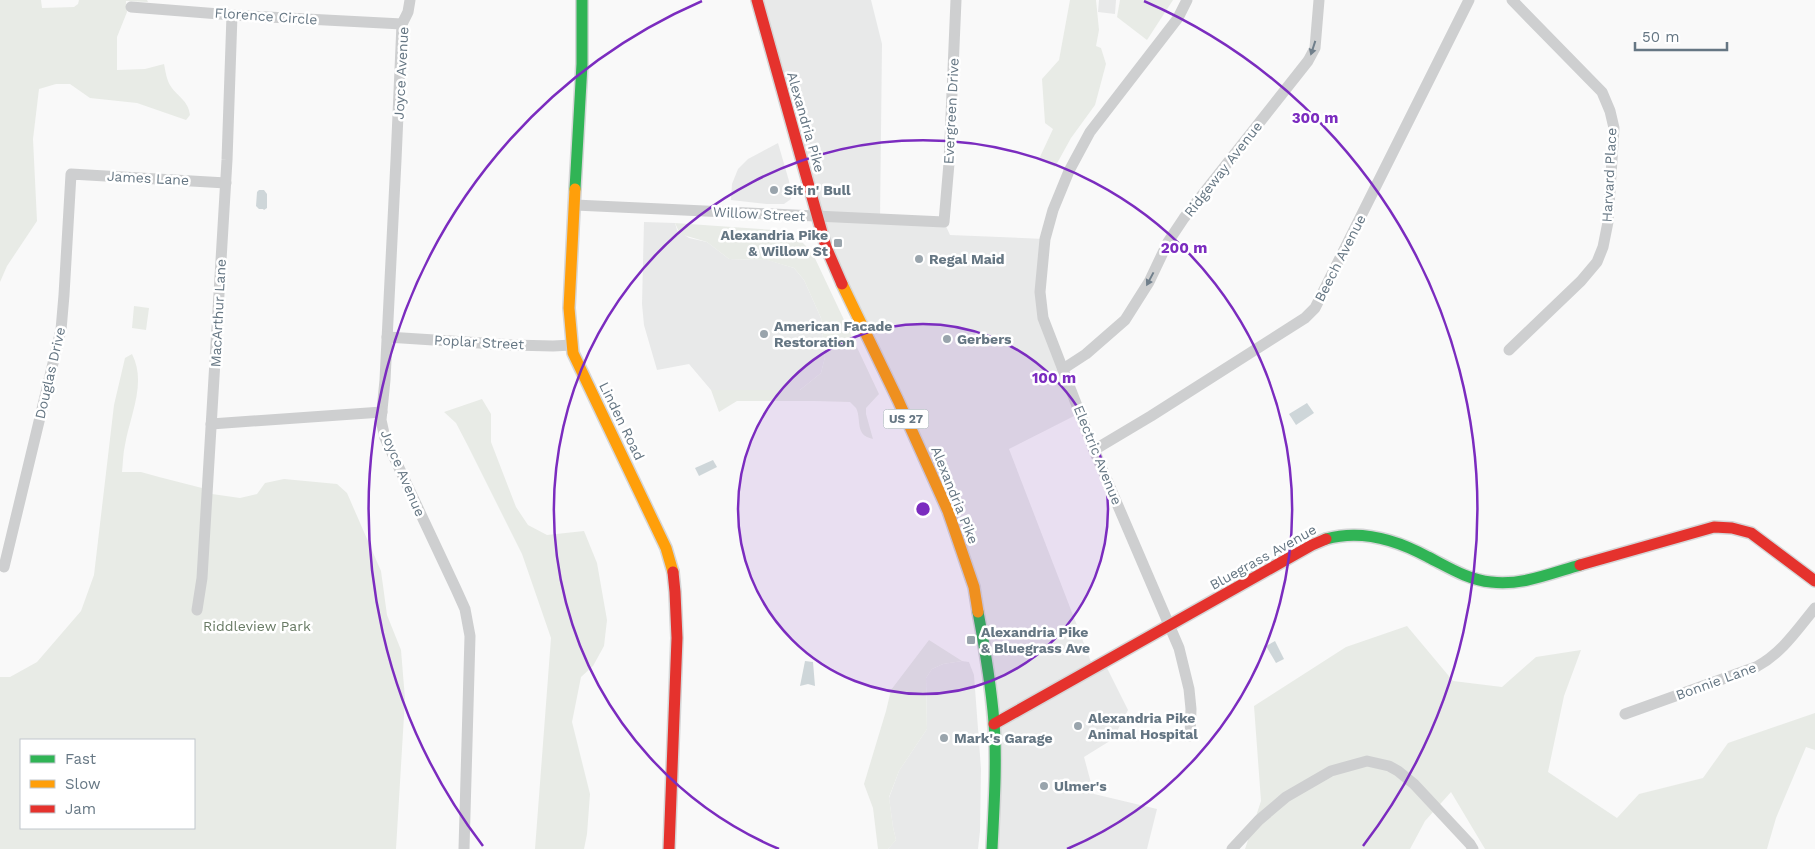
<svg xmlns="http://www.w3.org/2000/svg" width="1815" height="849" viewBox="0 0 1815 849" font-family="'Work Sans',sans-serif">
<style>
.built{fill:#e8e9e9}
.green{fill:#e8ebe6;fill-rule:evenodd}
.water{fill:#ced6d9}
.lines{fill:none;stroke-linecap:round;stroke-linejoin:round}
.fast-casing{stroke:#d5d6d7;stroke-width:14}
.slow-casing{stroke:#d5d6d7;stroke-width:14}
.jam-casing{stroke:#d5d6d7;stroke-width:14}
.street{stroke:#cecfd0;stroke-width:11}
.fast{stroke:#30b455;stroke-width:11}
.slow{stroke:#ff9f0a;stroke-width:11}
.jam{stroke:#e5322d;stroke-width:11}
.oneway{fill:#707f8b}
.ring{fill:none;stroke:#7b2cbf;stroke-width:2.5}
.poi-dot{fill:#99a4ac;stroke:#fff;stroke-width:2}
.labels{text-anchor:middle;stroke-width:5;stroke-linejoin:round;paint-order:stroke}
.shield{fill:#fff;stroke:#939fa8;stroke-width:1}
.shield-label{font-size:12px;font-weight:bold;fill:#657683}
.street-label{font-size:14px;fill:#657683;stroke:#fff}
.poi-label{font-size:14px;font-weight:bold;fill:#657683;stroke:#fff;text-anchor:start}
.park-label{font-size:14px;fill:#687a64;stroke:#fff}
.centre{fill:#7b2cbf;stroke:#fff;stroke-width:2.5}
.ring-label{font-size:15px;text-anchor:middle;font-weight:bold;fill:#7b2cbf;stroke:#fff;stroke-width:5;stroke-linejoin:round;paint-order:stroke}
</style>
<rect width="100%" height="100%" fill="#f9f9f9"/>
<g class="built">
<polygon points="757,0 871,0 882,44 880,220 944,222 950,235 1045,239 1040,292 1080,413 1009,449 1093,667 1104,662 1128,710 1113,739 1084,757 1094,794 1157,809 1147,849 992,849 994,805 974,587 848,298"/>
<polygon points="1099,0 1116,0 1115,14 1098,12"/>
<polygon points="778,143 789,181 791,199 784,204 767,204 731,200 732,184 738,169 748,159"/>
<polygon points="644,222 675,223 677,230 689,238 707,242 729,259 768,260 794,268 804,280 821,318 825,357 821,373 800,390 711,390 689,364 657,370 644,325 642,304"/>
<polygon points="962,661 969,662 974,675 981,769 980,831 978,849 888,849 896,840 893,827 889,798 899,771 927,729 926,678 932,669 943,664"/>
</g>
<g class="green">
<path d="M0,0H41L42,8L74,7L78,4L79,0H147L148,2L126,1L127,12L117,37V70L145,69L164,64C165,69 166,76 168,81C174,96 188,98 190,115L186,120L137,103L90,98L70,84H56L39,89L33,139L37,221L7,266L0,282Z"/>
<polygon points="1070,0 1096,0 1099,30 1096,46 1101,48 1106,64 1095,105 1071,138 1055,167 1039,159 1053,129 1045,123 1042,79 1059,60"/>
<polygon points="1120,0 1173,0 1147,40 1117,17"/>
<path d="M675,223L774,230L792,234L801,241L812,252L879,394L866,408V414L873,439C854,435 862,420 856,408C854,406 852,404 850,402L814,401H737L719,412L711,390H800L821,373L825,357L821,318L804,280L794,268L767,260L729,259L707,242L680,234Z"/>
<polygon points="134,306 149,308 146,330 132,328"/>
<path d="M132,354C147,383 130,415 125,445C123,453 123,463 122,472H141L159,477L202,488L212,494L240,498L257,494L265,483L284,479L337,484L347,493L381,571L387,615L401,650L405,699L396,849H0V677H10L37,662L81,611L94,575L114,405L125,358ZM21,740H194V828H21Z"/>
<polygon points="482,399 491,414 491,442 516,507 528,525 547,535 584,531 597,563 607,620 604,646 593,666 581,677 572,722 590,794 587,834 584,849 535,849 551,638 522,554 468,446 456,423 444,412"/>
<polygon points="1407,626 1453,681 1502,687 1536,657 1581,650 1564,696 1548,772 1617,818 1639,794 1703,778 1728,743 1815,713 1815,750 1806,747 1776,818 1767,849 1485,849 1451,792 1425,821 1410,849 1245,849 1261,801 1254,706 1346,647"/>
<polygon points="929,640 962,661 943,664 932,669 926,678 927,729 899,771 889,797 893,827 896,840 888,849 878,849 873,808 864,784 886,711 891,690"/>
</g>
<g class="water">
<polygon points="259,190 264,190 267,194 267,208 264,210 263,209 259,209 256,206 257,192"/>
<polygon points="1307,403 1314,413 1296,425 1289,414"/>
<polygon points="713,460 717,467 699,476 695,468"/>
<polygon points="1275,641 1284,659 1276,663 1266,646"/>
<polygon points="805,661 813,662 815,686 808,684 800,686"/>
</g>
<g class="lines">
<defs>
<g id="fast">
<polyline points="575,189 582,64 582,0"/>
<path d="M1326,539C1361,529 1397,540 1428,557C1448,567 1468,580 1491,582C1521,586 1552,573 1580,565"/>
<path d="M978,612C985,649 991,685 994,722C997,764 994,807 992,849"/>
</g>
<g id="slow">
<polyline points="575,189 569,308 573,353 666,548 673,572"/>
<polyline points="842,284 898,400 948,511 974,587 978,612"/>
</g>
<g id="jam">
<polyline points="757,0 826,247 842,284"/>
<polyline points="1580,565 1714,527 1732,528 1751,533 1815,581"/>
<polyline points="994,724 1312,545 1326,539"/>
<polyline points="669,849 677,638 675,592 673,572"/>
</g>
</defs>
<use href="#fast" class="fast-casing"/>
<use href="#slow" class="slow-casing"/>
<use href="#jam" class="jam-casing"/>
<g class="street">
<polyline points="410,0 408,12 402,24 396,160 385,380 381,420 385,438 456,589 465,609 470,636 464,849"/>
<polyline points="1187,0 1178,18 1090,132 1069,171 1053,210 1045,239 1040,292 1043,318 1094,450 1179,648 1189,689 1191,709 1190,736"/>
<polyline points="131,7 232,15 402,24"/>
<polyline points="575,205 944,222 949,163 956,0"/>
<polyline points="387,337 512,345 553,346 572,345"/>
<polyline points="1509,350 1581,281 1597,262 1603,247 1608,222 1614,128 1610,111 1602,92 1512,0"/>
<polyline points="1063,369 1086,354 1125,320 1149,282 1168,242 1184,218 1308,61 1315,48 1319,0"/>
<polyline points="211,424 382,412"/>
<polyline points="1094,450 1151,416 1305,318 1315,308 1469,0"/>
<polyline points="4,567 61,330 64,295 71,174 226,183"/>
<polyline points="197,610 202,578 227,160 232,15"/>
<path d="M1625,714L1756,667C1782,653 1797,630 1815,608"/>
<polyline points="1232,849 1259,820 1286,797 1331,771 1367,761 1389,766 1398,771 1414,784 1470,844 1473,849"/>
</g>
<use href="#fast" class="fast"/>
<use href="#slow" class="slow"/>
<use href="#jam" class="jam"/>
</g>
<defs><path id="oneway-solid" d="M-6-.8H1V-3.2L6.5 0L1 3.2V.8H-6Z" transform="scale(1.25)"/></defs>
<g class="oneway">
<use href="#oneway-solid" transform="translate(1313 48) rotate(108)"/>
<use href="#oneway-solid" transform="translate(1150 279) rotate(118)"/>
</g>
<circle cx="923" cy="509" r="185" fill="#7b2cbf" fill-opacity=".12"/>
<g class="ring">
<circle cx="923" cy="509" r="185"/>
<path d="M779 849A369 369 0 1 1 1067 849"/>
<path d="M483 846A554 554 0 0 1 702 1M1144 1A554 554 0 0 1 1363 846"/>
</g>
<g class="poi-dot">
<circle cx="774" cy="190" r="5"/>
<rect x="833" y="238" width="10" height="10" rx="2.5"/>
<circle cx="919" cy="259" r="5"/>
<circle cx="764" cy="334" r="5"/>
<circle cx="947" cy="339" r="5"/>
<rect x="966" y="635" width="10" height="10" rx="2.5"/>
<circle cx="1078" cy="726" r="5"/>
<circle cx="944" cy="738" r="5"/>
<circle cx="1044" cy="786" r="5"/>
</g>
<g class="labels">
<rect class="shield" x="883.5" y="409.5" width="45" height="19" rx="4"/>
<g class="shield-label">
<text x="906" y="423">US 27</text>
</g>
<g class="street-label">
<text transform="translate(266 16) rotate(4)" y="5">Florence Circle</text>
<text transform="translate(401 73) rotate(-87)" y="5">Joyce Avenue</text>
<text transform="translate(951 111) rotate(-87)" y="5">Evergreen Drive</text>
<text transform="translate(806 122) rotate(74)" y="5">Alexandria Pike</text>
<text transform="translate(1223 169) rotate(-52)" y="5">Ridgeway Avenue</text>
<text transform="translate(1609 175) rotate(-87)" y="5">Harvard Place</text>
<text transform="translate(148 178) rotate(3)" y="5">James Lane</text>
<text transform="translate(759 214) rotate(3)" y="5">Willow Street</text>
<text transform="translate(1340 258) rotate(-63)" y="5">Beech Avenue</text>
<text transform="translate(218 313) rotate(-87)" y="5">MacArthur Lane</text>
<text transform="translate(479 342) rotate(3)" y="5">Poplar Street</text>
<text transform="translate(50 373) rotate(-77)" y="5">Douglas Drive</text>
<text transform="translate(622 421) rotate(64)" y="5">Linden Road</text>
<text transform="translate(1098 455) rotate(68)" y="5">Electric Avenue</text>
<text transform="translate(403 473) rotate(67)" y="5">Joyce Avenue</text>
<text transform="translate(955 495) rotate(68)" y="5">Alexandria Pike</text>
<text transform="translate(1263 557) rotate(-29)" y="5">Bluegrass Avenue</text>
<text transform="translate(1716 681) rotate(-20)" y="5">Bonnie Lane</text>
</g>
<g class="poi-label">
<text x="784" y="195">Sit n' Bull</text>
<text x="828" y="240" text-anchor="end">Alexandria Pike<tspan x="828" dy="16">&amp; Willow St</tspan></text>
<text x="929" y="264">Regal Maid</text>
<text x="774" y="331">American Facade<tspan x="774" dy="16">Restoration</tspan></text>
<text x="957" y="344">Gerbers</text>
<text x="981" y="637">Alexandria Pike<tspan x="981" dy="16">&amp; Bluegrass Ave</tspan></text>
<text x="1088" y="723">Alexandria Pike<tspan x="1088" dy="16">Animal Hospital</tspan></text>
<text x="954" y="743">Mark's Garage</text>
<text x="1054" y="791">Ulmer's</text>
</g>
<g class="park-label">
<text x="257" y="631">Riddleview Park</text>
</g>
</g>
<circle cx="923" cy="509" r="8" class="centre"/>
<g class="ring-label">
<text x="1315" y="123">300 m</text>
<text x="1184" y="253">200 m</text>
<text x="1054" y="383">100 m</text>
</g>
<rect x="20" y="739" width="175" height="90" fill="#ffffff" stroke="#c1c8cd"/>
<rect x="30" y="755" width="25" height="8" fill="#30b455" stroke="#c1c8cd"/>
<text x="65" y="764" font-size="15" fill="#657683">Fast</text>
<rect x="30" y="780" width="25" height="8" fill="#ff9f0a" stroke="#c1c8cd"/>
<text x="65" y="789" font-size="15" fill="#657683">Slow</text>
<rect x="30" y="805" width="25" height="8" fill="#e5322d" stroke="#c1c8cd"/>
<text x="65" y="814" font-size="15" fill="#657683">Jam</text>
<path d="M1635 42v8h92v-8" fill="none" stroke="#657683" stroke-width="2.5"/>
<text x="1642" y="42" font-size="15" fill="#657683" stroke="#ffffff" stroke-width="4" paint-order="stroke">50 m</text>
</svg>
